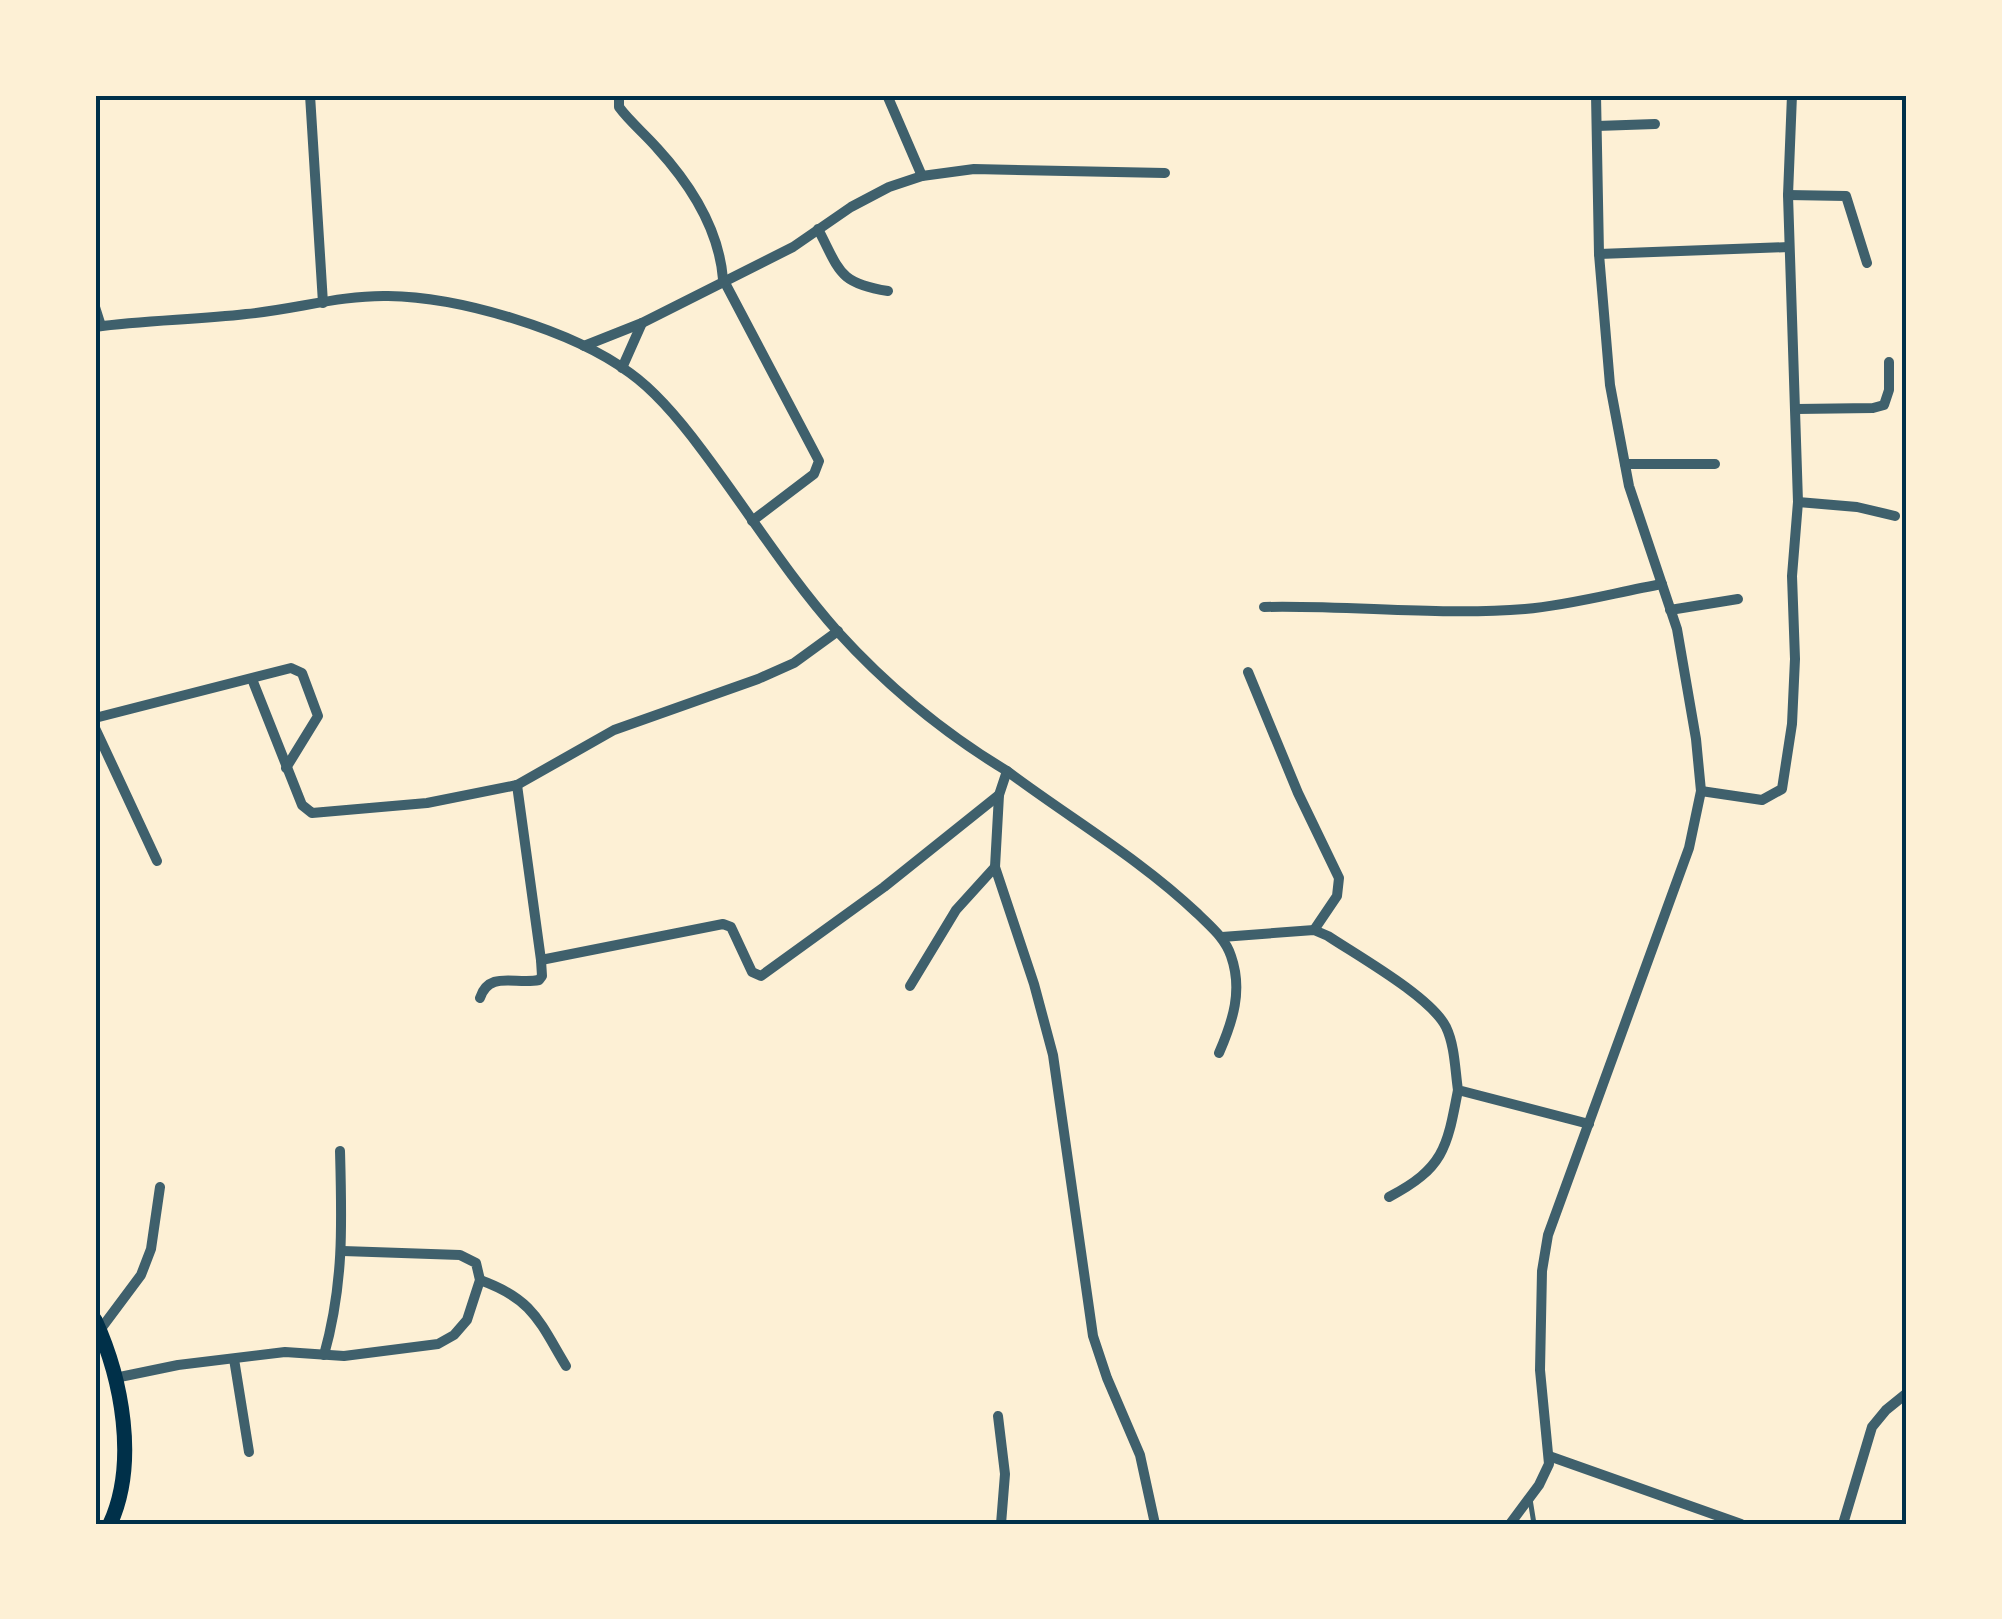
<svg xmlns="http://www.w3.org/2000/svg" width="2002" height="1619" viewBox="0 0 2002 1619" font-family="'Public Sans',sans-serif">
<style>
.lines{fill:none;stroke-linecap:round;stroke-linejoin:round}
.service{stroke:#3f606c;stroke-width:5}
.minor{stroke:#3f606c;stroke-width:10}
.primary{stroke:#003049;stroke-width:15}
.neatline{fill:none;stroke:#003049;stroke-width:4}
</style>
<rect width="100%" height="100%" fill="#fdf0d5"/>
<g class="lines">
<polyline class="service" points="1530,1499 1534,1524"/>
<g class="minor">
<polyline points="310,95 323,303"/>
<path d="M619,95V107C630,122 645,134 657,148C690,184 719,230 723,279L819,461L814,474L752,521"/>
<polyline points="887,95 922,176"/>
<polyline points="1597,126 1655,124"/>
<polyline points="1788,195 1846,196 1867,263"/>
<path d="M818,229C840,271 838,283 888,291"/>
<polyline points="1599,254 1789,247"/>
<polyline points="95,307 101,326"/>
<path d="M95,327C145,320 196,320 246,314C293,310 340,295 388,296C460,297 572,330 630,373C658,393 682,423 702,450C748,511 788,576 838,632C887,686 944,733 1007,771L999,795L995,867L1034,984L1053,1055L1093,1336L1107,1378L1140,1455L1155,1524"/>
<polyline points="584,346 642,323 793,247 851,207 889,187 922,176 974,169 1165,173"/>
<polyline points="622,368 642,323"/>
<polyline points="1797,409 1873,408 1884,405 1889,390 1889,362"/>
<polyline points="1625,464 1715,464"/>
<polyline points="1798,502 1857,507 1895,516"/>
<path d="M1264,607C1351,605 1439,616 1525,609C1571,605 1617,592 1662,584"/>
<polyline points="1670,610 1738,599"/>
<polyline points="1248,672 1298,793 1339,878 1337,896 1314,930"/>
<polyline points="252,679 302,805 312,813 427,803 517,785 614,730 758,679 794,663 838,631"/>
<polyline points="95,718 291,668 302,673 318,716 286,768"/>
<polyline points="95,728 157,861"/>
<path d="M1007,771C1071,819 1139,858 1198,914C1211,927 1225,938 1231,956C1243,990 1233,1021 1219,1053"/>
<polyline points="517,785 541,960 723,924 731,927 752,972 761,976 884,887 999,795"/>
<polyline points="1701,791 1762,800 1782,789 1792,724 1795,659 1792,576 1798,502 1788,195 1792,95"/>
<path d="M1222,937L1314,930L1328,936C1358,956 1431,997 1446,1027C1455,1046 1455,1070 1458,1090L1589,1124"/>
<polyline points="910,986 956,910 995,867"/>
<path d="M480,998C489,970 516,985 539,980L542,976L541,960"/>
<path d="M1389,1197C1444,1168 1447,1148 1458,1090"/>
<path d="M480,1280C533,1299 539,1321 566,1366"/>
<polyline points="100,1330 141,1275 151,1249 160,1187"/>
<path d="M324,1355C344,1284 342,1223 340,1151"/>
<polyline points="234,1359 249,1452"/>
<polyline points="115,1378 178,1365 285,1352 344,1356 438,1344 454,1335 467,1320 480,1280 476,1263 460,1255 343,1251"/>
<polyline points="998,1416 1005,1474 1001,1524"/>
<polyline points="1549,1456 1741,1524"/>
<polyline points="1510,1524 1539,1485 1549,1464 1540,1370 1542,1271 1548,1235 1689,848 1701,791 1696,739 1677,629 1629,486 1610,385 1599,254 1596,95"/>
<polyline points="1843,1524 1872,1427 1886,1410 1907,1393"/>
</g>
<path class="primary" d="M95,1320C122,1379 138,1463 110,1524"/>
</g>
<rect width="2002" height="1619" fill="none" stroke="#fdf0d5" stroke-width="195"/>
<rect x="98" y="98" width="1806" height="1424" class="neatline"/>
</svg>
